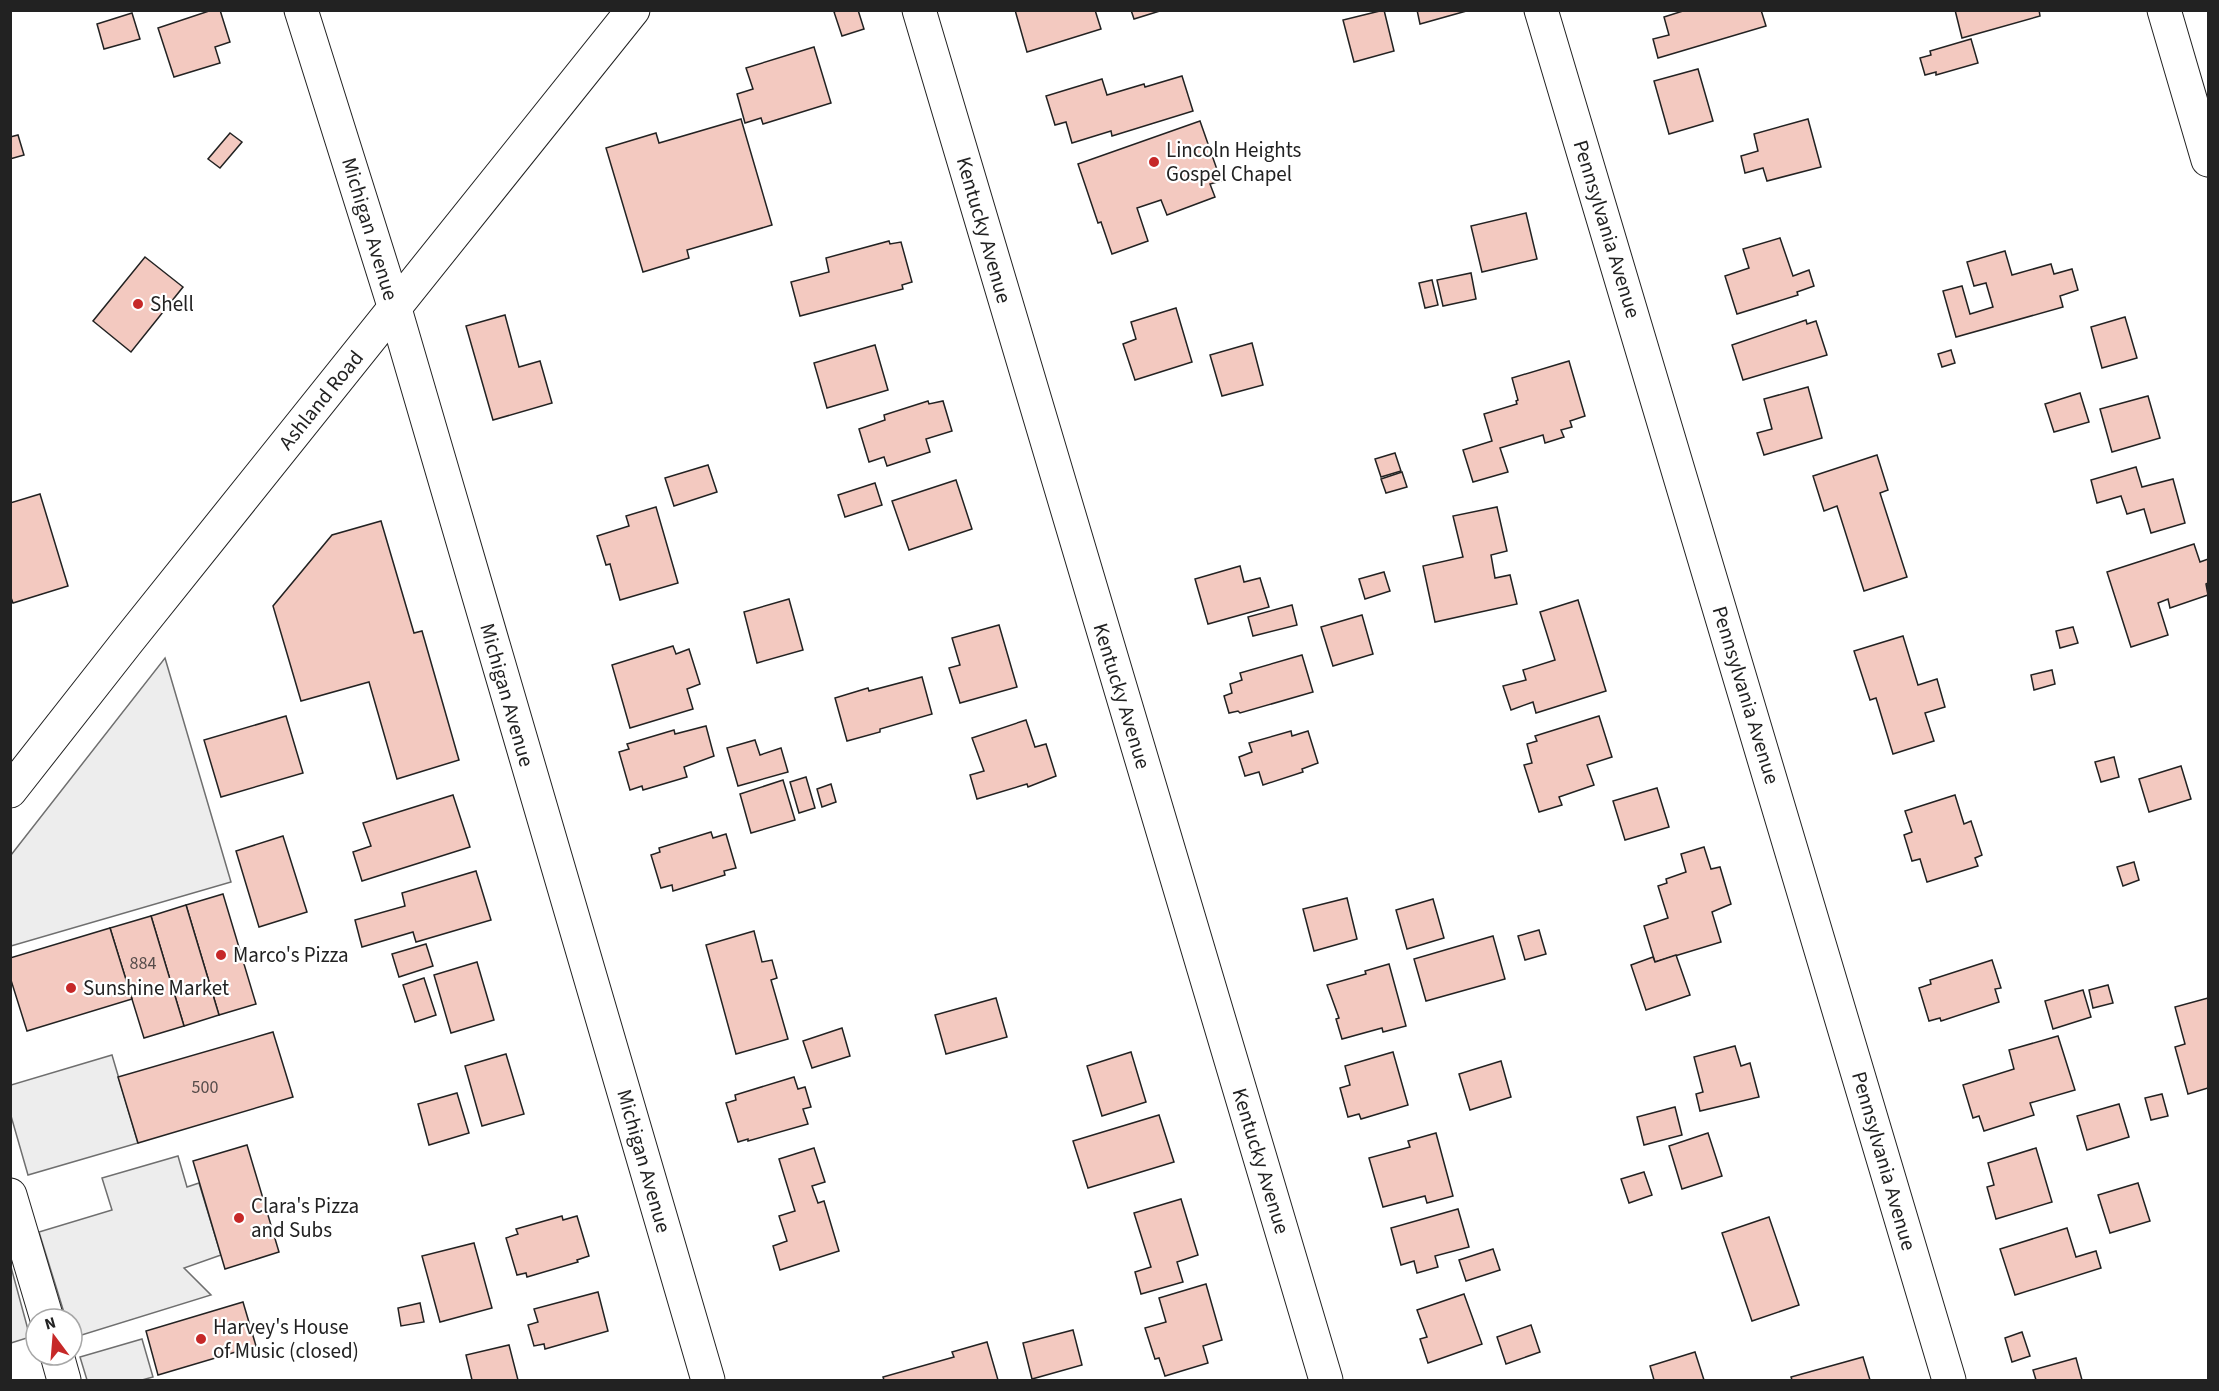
<svg xmlns="http://www.w3.org/2000/svg" width="2219" height="1391" viewBox="0 0 2219 1391" font-family="'Source Sans 3',sans-serif">
<style>
.parking{fill:#ededed;stroke:#6f6f6f;stroke-width:1.5}
.building{fill:#f3c9c0;stroke:#222;stroke-width:1.5}
.lines{fill:none;stroke-linecap:round;stroke-linejoin:round}
.street-casing{stroke:#222;stroke-width:35}
.primary-casing{stroke:#222;stroke-width:35}
.street{stroke:#fff;stroke-width:33}
.primary{stroke:#fff;stroke-width:33}
.poi-dot{fill:#c62828;stroke:#fff;stroke-width:2}
.labels{text-anchor:middle;stroke-width:4.5;stroke-linejoin:round;paint-order:stroke}
.number-label{font-size:18px;fill:#564c4a}
.poi-label{font-size:21px;fill:#222;stroke:#fff;text-anchor:start}
.street-label{font-size:21px;fill:#222;stroke:#fff}
</style>
<rect width="100%" height="100%" fill="#fff"/>
<g class="parking">
<polygon points="165,658 231,882 11,946 11,855"/>
<polygon points="112,1055 138,1143 28,1175 11,1116 11,1085"/>
<polygon points="178,1156 187,1187 199,1183 221,1255 184,1268 211,1295 72,1338 72,1319 66,1319 39,1232 112,1210 102,1178"/>
<polygon points="11,1267 30,1337 11,1343 10,1343"/>
<polygon points="142,1339 153,1377 142,1380 87,1380 80,1357"/>
</g>
<g class="building">
<polygon points="212,10 220,10 230,42 215,47 220,63 174,77 158,28"/>
<polygon points="838,10 858,10 864,29 842,36 834,12"/>
<polygon points="1015,10 1095,10 1101,29 1027,52"/>
<polygon points="1131,10 1163,10 1134,19"/>
<polygon points="1384,10 1394,51 1354,62 1343,20"/>
<polygon points="1417,10 1470,10 1420,24"/>
<polygon points="1686,10 1761,10 1766,26 1658,58 1653,39 1669,35 1664,17"/>
<polygon points="1955,10 2039,10 2040,16 1962,38"/>
<polygon points="132,13 140,39 104,49 97,24"/>
<polygon points="1971,39 1978,63 1936,75 1936,72 1925,75 1920,58 1931,55 1930,51"/>
<polygon points="814,47 831,103 763,124 761,118 745,123 737,94 753,89 746,68"/>
<polygon points="1698,69 1713,121 1669,134 1654,81"/>
<polygon points="1182,76 1193,111 1112,136 1111,131 1072,143 1066,122 1055,125 1046,96 1102,79 1107,95 1144,84 1145,87"/>
<polygon points="741,119 772,225 687,250 689,258 643,272 606,148 656,133 659,143"/>
<polygon points="1808,119 1821,167 1767,181 1763,168 1745,173 1741,156 1758,151 1754,134"/>
<polygon points="1200,121 1221,181 1210,184 1215,197 1167,215 1161,200 1137,208 1148,241 1112,254 1101,222 1098,223 1078,164"/>
<polygon points="230,133 242,142 220,168 208,159"/>
<polygon points="18,135 24,155 10,159 10,137"/>
<polygon points="1526,213 1537,259 1482,272 1471,226"/>
<polygon points="1780,238 1793,276 1809,270 1814,286 1797,292 1798,295 1737,314 1725,276 1749,268 1743,249"/>
<polygon points="889,241 890,244 901,242 912,282 902,285 903,289 800,316 791,282 829,272 826,258"/>
<polygon points="2005,251 2012,275 2051,264 2054,274 2072,269 2078,290 2060,296 2063,307 1956,337 1943,291 1962,286 1970,314 1993,307 1986,283 1974,286 1967,262"/>
<polygon points="145,257 183,287 131,352 93,321"/>
<polygon points="1471,273 1476,299 1443,306 1437,280"/>
<polygon points="1432,280 1438,305 1425,308 1419,283"/>
<polygon points="1176,308 1192,362 1135,380 1123,344 1136,339 1131,322"/>
<polygon points="505,315 519,367 540,361 552,403 493,420 466,326"/>
<polygon points="2125,317 2137,358 2102,368 2091,327"/>
<polygon points="1806,320 1807,324 1816,321 1827,355 1743,380 1732,345"/>
<polygon points="1252,343 1263,385 1222,396 1210,355"/>
<polygon points="875,345 888,390 827,408 814,363"/>
<polygon points="1951,350 1955,363 1942,367 1938,354"/>
<polygon points="1569,361 1585,416 1570,421 1572,427 1561,430 1564,437 1545,443 1543,435 1500,448 1508,472 1473,482 1463,450 1492,441 1484,414 1517,404 1516,401 1518,400 1512,378"/>
<polygon points="1808,387 1822,438 1764,455 1757,433 1772,429 1764,399"/>
<polygon points="2080,393 2089,422 2054,432 2045,404"/>
<polygon points="2148,396 2160,438 2112,452 2100,409"/>
<polygon points="928,401 929,404 943,401 952,431 926,439 930,452 887,466 884,457 869,462 859,429 885,420 884,415"/>
<polygon points="1395,453 1401,471 1381,477 1375,459"/>
<polygon points="1877,455 1888,490 1880,493 1907,577 1864,591 1837,506 1824,511 1813,476"/>
<polygon points="708,465 717,492 674,506 665,478"/>
<polygon points="2136,467 2142,487 2173,479 2185,523 2151,533 2144,509 2127,514 2121,496 2097,503 2091,480"/>
<polygon points="1402,472 1407,487 1386,493 1381,479"/>
<polygon points="956,480 972,529 909,550 892,501"/>
<polygon points="875,483 882,505 845,517 838,495"/>
<polygon points="40,494 68,586 13,603 10,595 10,503"/>
<polygon points="656,507 678,583 620,600 610,564 606,565 597,536 629,526 626,516"/>
<polygon points="1497,507 1507,551 1491,555 1495,578 1510,575 1517,604 1435,622 1423,566 1463,557 1453,516"/>
<polygon points="381,521 414,633 422,631 459,760 397,779 369,682 301,701 273,606 332,535"/>
<polygon points="2194,544 2200,562 2208,559 2208,583 2206,584 2208,595 2170,608 2168,599 2158,603 2168,635 2131,647 2107,572"/>
<polygon points="1240,566 1244,582 1260,578 1269,607 1208,624 1195,579"/>
<polygon points="1384,572 1390,591 1365,599 1359,579"/>
<polygon points="789,599 803,650 757,663 744,612"/>
<polygon points="1578,600 1606,691 1536,713 1533,702 1511,710 1503,686 1526,680 1523,670 1555,660 1540,612"/>
<polygon points="1292,605 1297,625 1253,636 1248,617"/>
<polygon points="1362,615 1373,654 1333,666 1321,627"/>
<polygon points="999,625 1017,687 960,703 949,668 960,665 952,638"/>
<polygon points="2073,627 2078,643 2060,648 2056,631"/>
<polygon points="1903,636 1918,685 1937,679 1945,707 1925,713 1934,741 1893,754 1876,698 1870,700 1854,651"/>
<polygon points="673,646 676,654 689,649 700,684 687,689 693,709 630,728 612,665"/>
<polygon points="1302,655 1313,692 1240,713 1238,711 1229,713 1224,696 1232,693 1230,684 1242,680 1240,673"/>
<polygon points="2052,670 2055,684 2034,690 2031,675"/>
<polygon points="922,677 932,714 880,729 880,732 847,741 835,698 868,688 869,691"/>
<polygon points="286,716 303,773 221,797 204,740"/>
<polygon points="1599,716 1612,757 1587,765 1594,785 1559,797 1562,805 1539,812 1524,765 1532,763 1527,744 1537,741 1535,736"/>
<polygon points="1026,720 1035,747 1046,744 1056,776 1028,787 1027,784 977,799 970,775 984,771 972,738"/>
<polygon points="706,726 714,756 684,767 687,777 643,790 642,786 630,790 619,752 629,749 627,744 674,730 675,734"/>
<polygon points="1291,731 1292,736 1308,731 1318,763 1302,769 1303,772 1263,785 1259,772 1245,776 1239,757 1252,752 1249,743"/>
<polygon points="755,740 760,755 781,748 788,772 738,786 727,748"/>
<polygon points="2114,757 2119,777 2101,782 2095,762"/>
<polygon points="2181,766 2191,799 2149,812 2139,779"/>
<polygon points="806,777 815,808 799,813 790,782"/>
<polygon points="783,780 795,820 751,833 740,794"/>
<polygon points="831,784 836,802 822,807 817,789"/>
<polygon points="1657,788 1669,827 1625,840 1613,801"/>
<polygon points="453,795 470,847 362,881 353,852 371,846 363,823"/>
<polygon points="1955,795 1964,824 1971,821 1982,855 1975,858 1978,866 1927,882 1920,859 1912,861 1904,835 1912,832 1905,811"/>
<polygon points="711,832 713,838 726,834 736,868 724,871 725,875 673,891 672,885 661,888 651,855 660,852 659,848"/>
<polygon points="283,836 307,912 259,927 236,851"/>
<polygon points="1704,847 1711,869 1720,867 1731,904 1712,912 1721,942 1655,962 1644,926 1668,918 1658,886 1667,883 1666,879 1686,872 1681,854"/>
<polygon points="2134,862 2139,880 2123,886 2117,867"/>
<polygon points="476,871 491,920 416,942 413,932 362,947 355,920 405,906 402,893"/>
<polygon points="223,894 256,1004 219,1015 186,905"/>
<polygon points="1347,898 1357,939 1314,951 1303,909"/>
<polygon points="1433,899 1444,938 1407,949 1396,910"/>
<polygon points="186,905 219,1015 184,1026 151,916"/>
<polygon points="151,916 184,1026 144,1038 110,928"/>
<polygon points="110,928 132,999 27,1031 10,977 10,958"/>
<polygon points="1539,930 1546,954 1525,960 1518,936"/>
<polygon points="754,931 762,962 772,960 777,978 771,980 788,1039 736,1054 706,945"/>
<polygon points="1493,936 1505,979 1426,1001 1414,959"/>
<polygon points="426,944 433,966 399,977 392,954"/>
<polygon points="1676,955 1690,995 1646,1010 1631,965 1653,957 1655,962"/>
<polygon points="1992,960 2001,988 1995,989 1999,1002 1941,1021 1940,1018 1929,1021 1919,988 1931,984 1930,980"/>
<polygon points="477,962 494,1020 451,1033 434,975"/>
<polygon points="1389,964 1406,1026 1383,1032 1382,1028 1342,1039 1336,1019 1339,1018 1327,985 1366,974 1365,971"/>
<polygon points="424,978 436,1015 415,1022 403,985"/>
<polygon points="2108,985 2113,1003 2093,1008 2089,990"/>
<polygon points="2083,990 2091,1017 2053,1029 2045,1001"/>
<polygon points="996,998 1007,1037 946,1054 935,1015"/>
<polygon points="2208,998 2208,1088 2188,1094 2175,1047 2185,1044 2175,1007"/>
<polygon points="842,1028 850,1056 812,1068 803,1041"/>
<polygon points="273,1032 293,1097 138,1143 118,1077"/>
<polygon points="2058,1036 2075,1090 2030,1103 2034,1115 1984,1131 1979,1116 1973,1118 1963,1085 2014,1069 2009,1050"/>
<polygon points="1735,1046 1741,1066 1750,1063 1759,1097 1700,1111 1696,1094 1703,1092 1694,1057"/>
<polygon points="1131,1052 1146,1102 1102,1116 1087,1066"/>
<polygon points="1393,1052 1408,1105 1361,1119 1359,1114 1348,1117 1340,1088 1350,1085 1345,1066"/>
<polygon points="506,1054 524,1114 482,1126 465,1066"/>
<polygon points="1501,1061 1511,1097 1470,1110 1459,1074"/>
<polygon points="794,1077 798,1089 805,1087 811,1107 803,1109 808,1124 748,1141 748,1139 738,1142 726,1103 736,1100 735,1095"/>
<polygon points="457,1093 469,1133 429,1145 418,1104"/>
<polygon points="2162,1094 2168,1116 2151,1120 2145,1098"/>
<polygon points="2119,1104 2129,1137 2087,1150 2077,1116"/>
<polygon points="1675,1107 1682,1135 1644,1145 1637,1117"/>
<polygon points="1159,1115 1174,1162 1088,1188 1073,1141"/>
<polygon points="1436,1133 1453,1196 1427,1203 1425,1196 1383,1207 1369,1158 1410,1147 1408,1141"/>
<polygon points="1708,1133 1722,1176 1682,1189 1669,1146"/>
<polygon points="247,1145 279,1252 225,1269 193,1161"/>
<polygon points="814,1148 825,1182 812,1186 818,1203 824,1201 839,1251 780,1270 773,1246 787,1241 779,1216 795,1211 779,1159"/>
<polygon points="2036,1148 2052,1202 1996,1219 1987,1187 1994,1185 1988,1163"/>
<polygon points="1644,1172 1652,1195 1629,1203 1621,1179"/>
<polygon points="2138,1183 2150,1221 2110,1233 2098,1195"/>
<polygon points="1181,1199 1198,1255 1177,1262 1183,1282 1141,1294 1135,1272 1151,1267 1134,1213"/>
<polygon points="1458,1209 1469,1247 1435,1256 1438,1267 1417,1273 1414,1261 1401,1265 1391,1228"/>
<polygon points="562,1216 563,1220 577,1216 589,1256 577,1260 578,1262 527,1277 526,1273 517,1275 506,1238 518,1234 516,1229"/>
<polygon points="1769,1217 1799,1305 1752,1321 1722,1233"/>
<polygon points="2067,1228 2076,1257 2096,1251 2101,1268 2015,1295 2000,1249"/>
<polygon points="474,1243 492,1308 440,1322 422,1256"/>
<polygon points="1493,1249 1500,1270 1466,1281 1459,1260"/>
<polygon points="1206,1284 1222,1340 1203,1346 1208,1363 1165,1376 1159,1358 1155,1359 1145,1328 1166,1322 1159,1298"/>
<polygon points="598,1292 608,1331 545,1349 544,1344 534,1346 528,1325 538,1322 534,1309"/>
<polygon points="1464,1294 1482,1344 1428,1363 1420,1339 1427,1337 1417,1310"/>
<polygon points="243,1302 256,1346 158,1375 146,1331"/>
<polygon points="420,1303 424,1322 401,1326 398,1308"/>
<polygon points="1531,1325 1540,1352 1506,1364 1497,1337"/>
<polygon points="1073,1330 1082,1365 1032,1379 1023,1343"/>
<polygon points="2022,1332 2030,1356 2012,1362 2005,1338"/>
<polygon points="987,1342 998,1380 884,1380 883,1377 954,1357 952,1352"/>
<polygon points="509,1345 518,1380 472,1380 466,1355"/>
<polygon points="1695,1352 1704,1380 1654,1380 1650,1366"/>
<polygon points="1863,1357 1870,1380 1792,1380 1791,1377"/>
<polygon points="2076,1358 2082,1380 2036,1380 2033,1370"/>
</g>
<g class="lines">
<defs>
<g id="street">
<polyline points="301,10 395,309 708,1380"/>
<polyline points="919,10 1326,1380"/>
<polyline points="1541,10 1949,1380"/>
<polyline points="2164,10 2208,160"/>
<polyline points="10,1195 47,1319"/>
<polyline points="57,1355 64,1380"/>
</g>
<polyline id="primary" points="10,791 127,642 633,10"/>
</defs>
<use href="#street" class="street-casing"/>
<use href="#primary" class="primary-casing"/>
<use href="#street" class="street"/>
<use href="#primary" class="primary"/>
</g>
<g class="poi-dot">
<circle cx="1154" cy="162" r="6"/>
<circle cx="138" cy="304" r="6"/>
<circle cx="221" cy="955" r="6"/>
<circle cx="71" cy="988" r="6"/>
<circle cx="239" cy="1218" r="6"/>
<circle cx="201" cy="1339" r="6"/>
</g>
<g class="labels">
<g class="number-label">
<text x="143" y="969">884</text>
<text x="205" y="1093">500</text>
</g>
<g class="poi-label">
<text x="1166" y="157">Lincoln Heights<tspan x="1166" dy="24">Gospel Chapel</tspan></text>
<text x="150" y="311">Shell</text>
<text x="233" y="962">Marco's Pizza</text>
<text x="83" y="995">Sunshine Market</text>
<text x="251" y="1213">Clara's Pizza<tspan x="251" dy="24">and Subs</tspan></text>
<text x="213" y="1334">Harvey's House<tspan x="213" dy="24">of Music (closed)</tspan></text>
</g>
<g class="street-label">
<text transform="translate(370 229) rotate(73)" y="7">Michigan Avenue</text>
<text transform="translate(1607 229) rotate(73)" y="7">Pennsylvania Avenue</text>
<text transform="translate(984 230) rotate(74)" y="7">Kentucky Avenue</text>
<text transform="translate(321 400) rotate(-51)" y="7">Ashland Road</text>
<text transform="translate(507 695) rotate(74)" y="7">Michigan Avenue</text>
<text transform="translate(1746 695) rotate(73)" y="7">Pennsylvania Avenue</text>
<text transform="translate(1122 696) rotate(73)" y="7">Kentucky Avenue</text>
<text transform="translate(644 1161) rotate(74)" y="7">Michigan Avenue</text>
<text transform="translate(1261 1161) rotate(73)" y="7">Kentucky Avenue</text>
<text transform="translate(1884 1161) rotate(74)" y="7">Pennsylvania Avenue</text>
</g>
</g>
<rect width="2219" height="1391" fill="none" stroke="#222222" stroke-width="24"/>
<g transform="translate(54 1337) rotate(344)"><circle r="28" fill="#ffffff" stroke="#a7a7a7" stroke-width="1.5"/>
<path d="M0-4.5L10 22L0 15L-10 22Z" fill="#c62828"/>
<text y="-9" font-size="16" font-weight="bold" text-anchor="middle" fill="#222222">N</text>
</g>
</svg>
